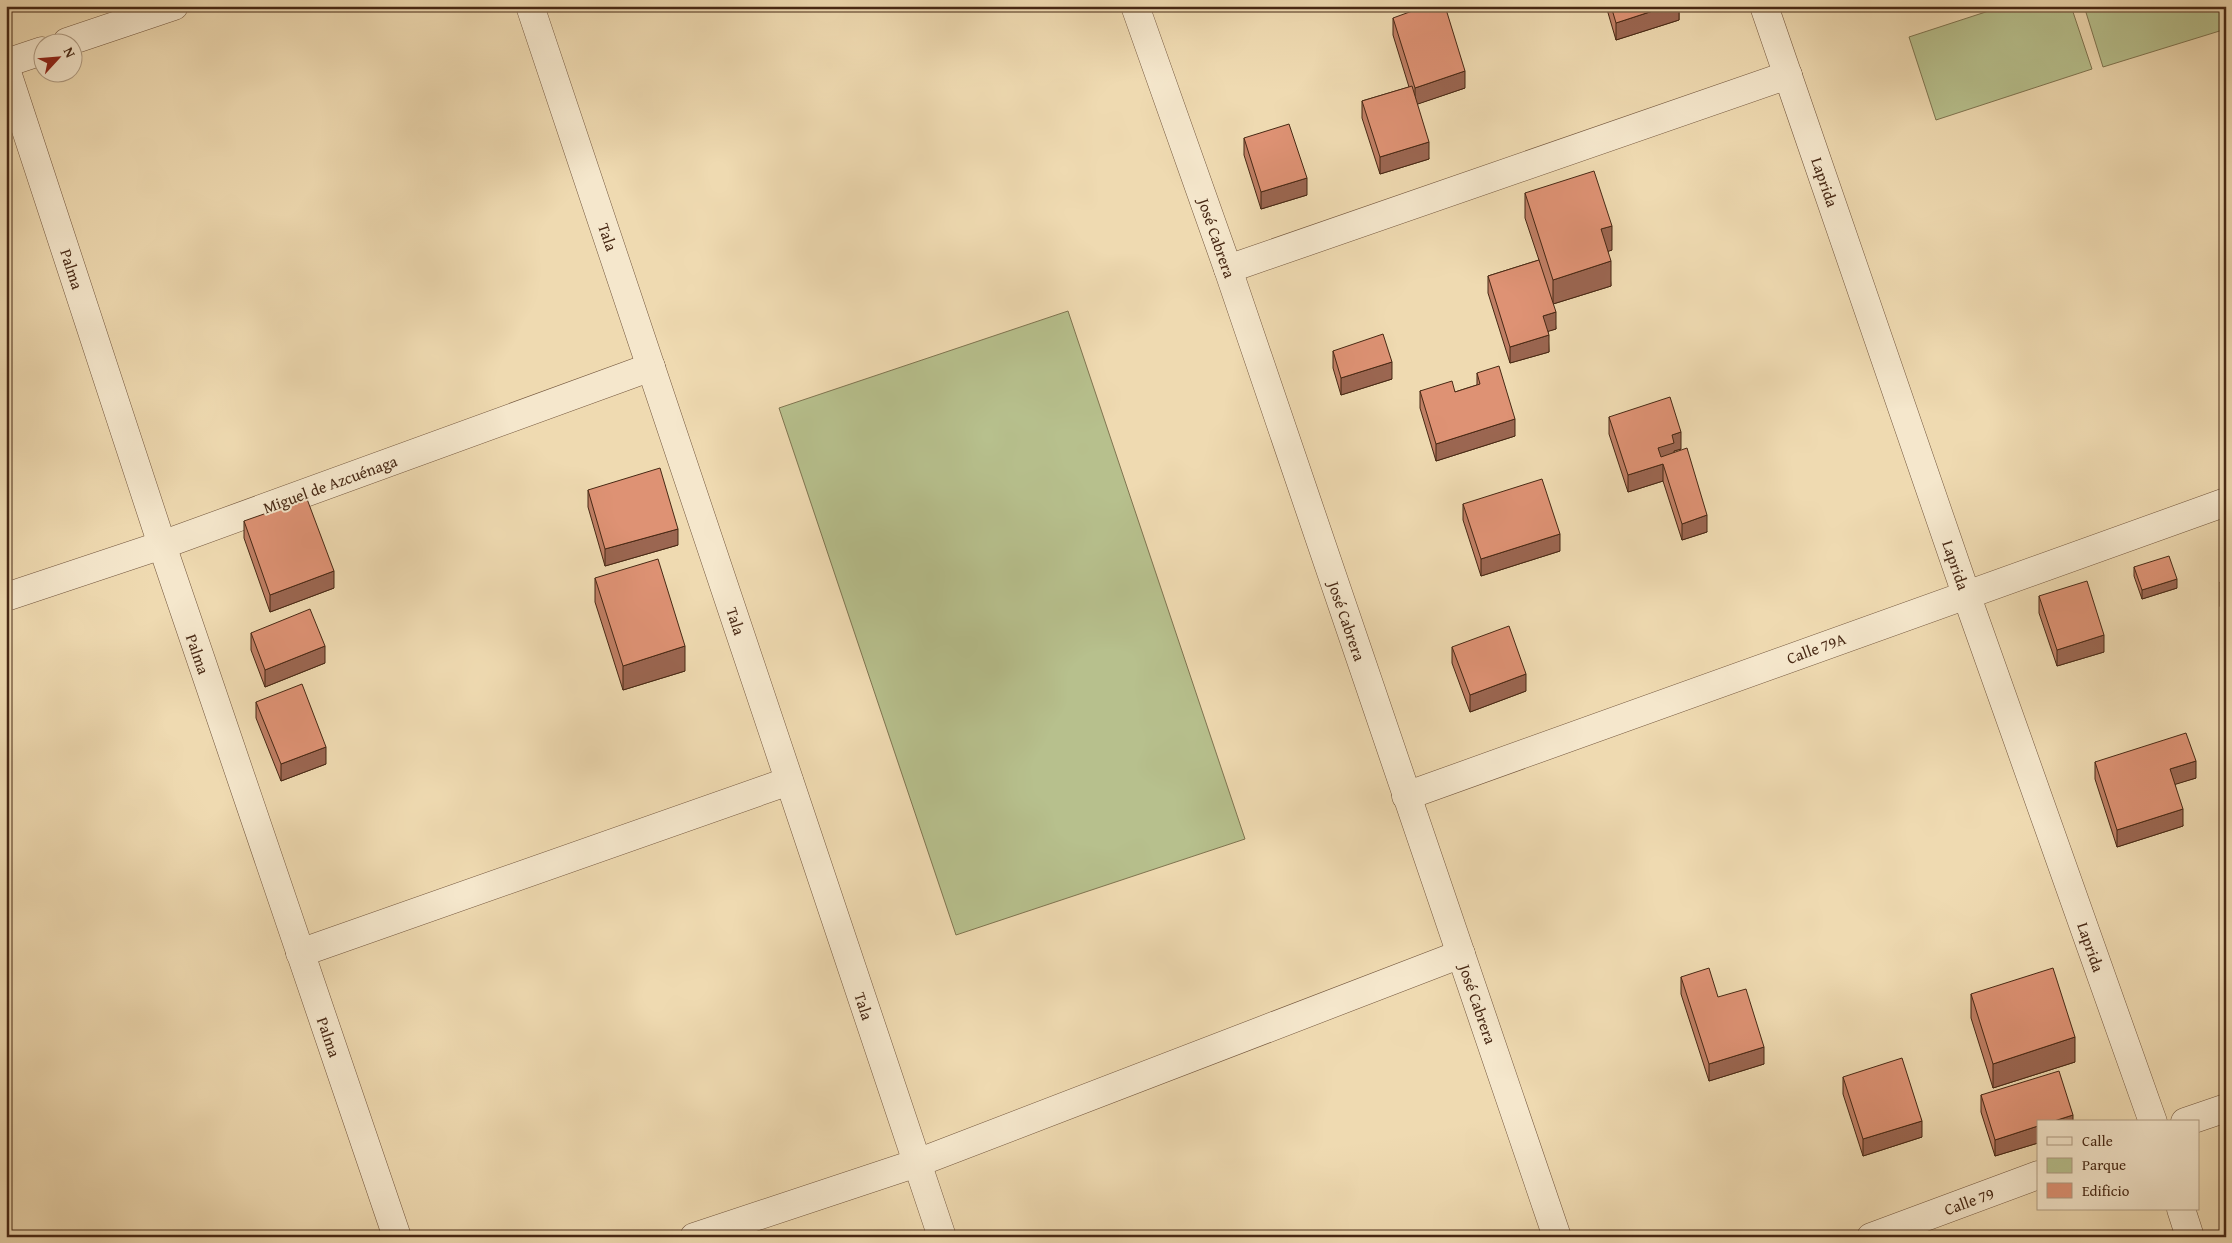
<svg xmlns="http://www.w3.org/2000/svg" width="2232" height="1243" viewBox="0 0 2232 1243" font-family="'Gentium Book Plus',serif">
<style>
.green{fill:#b7c08d;stroke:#7f7450}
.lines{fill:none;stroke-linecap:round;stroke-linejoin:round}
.minor-casing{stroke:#71543b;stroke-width:29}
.minor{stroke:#f5e7cc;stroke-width:28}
.wall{fill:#bf7e64;stroke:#472814}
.shaded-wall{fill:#9b6651;stroke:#472814}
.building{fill:#de9274;stroke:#472814}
.labels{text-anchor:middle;stroke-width:4;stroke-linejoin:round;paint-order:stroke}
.street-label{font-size:16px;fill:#472814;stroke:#f5e7cc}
</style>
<rect width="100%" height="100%" fill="#efdab1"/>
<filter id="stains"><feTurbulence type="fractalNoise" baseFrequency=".004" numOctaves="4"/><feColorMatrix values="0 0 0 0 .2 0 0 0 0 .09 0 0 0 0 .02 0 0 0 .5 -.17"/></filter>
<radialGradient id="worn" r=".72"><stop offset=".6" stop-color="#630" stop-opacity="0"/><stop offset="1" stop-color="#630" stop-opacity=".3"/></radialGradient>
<g class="green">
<polygon points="2004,6 2071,6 2092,69 1936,120 1909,37"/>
<polygon points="2084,6 2226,6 2226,29 2103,67"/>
<polygon points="1068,311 1245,839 956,935 779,408"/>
</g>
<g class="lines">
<defs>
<g id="minor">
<polyline points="530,6 942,1237"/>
<polyline points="1135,6 1228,269 1557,1237"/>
<polyline points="1764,6 1966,594 2153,1122"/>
<polyline points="67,42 174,6"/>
<polyline points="6,63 42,51"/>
<polyline points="6,69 162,545 397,1237"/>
<polyline points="1228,269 1788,75"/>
<polyline points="6,597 162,545 651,367"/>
<polyline points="1406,796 2226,502"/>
<polyline points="300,953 789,781"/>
<polyline points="2185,1122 2226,1108"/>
<polyline points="2181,1209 2190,1237"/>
<polyline points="694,1237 917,1163 1461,954"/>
<polyline points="1871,1237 2038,1175"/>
</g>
</defs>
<use href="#minor" class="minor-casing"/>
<use href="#minor" class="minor"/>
</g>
<g class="wall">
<polygon points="1606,6 1679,6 1679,20 1616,40"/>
<polygon points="1393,18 1465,88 1417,104 1429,159 1380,174 1362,118 1362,101 1409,87 1393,35"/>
<polygon points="1244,138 1307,195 1261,209 1244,155"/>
<polygon points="1525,193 1612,250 1608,251 1611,286 1553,304 1556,329 1548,331 1549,352 1510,363 1488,293 1488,276 1539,260 1525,218"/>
<polygon points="1333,351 1392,379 1341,395 1333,368"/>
<polygon points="1477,373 1515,436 1436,461 1420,408 1420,391 1455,392 1477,385"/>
<polygon points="1609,417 1681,449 1674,451 1674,452 1707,532 1682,540 1663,481 1628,492 1609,434"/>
<polygon points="588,490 678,545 605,566 588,507"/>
<polygon points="1463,504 1560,551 1481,576 1463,520"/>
<polygon points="244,521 334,588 270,612 244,538"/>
<polygon points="2134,567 2177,588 2142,599 2134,576"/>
<polygon points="595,578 685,671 623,690 595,602"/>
<polygon points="2226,580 2226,622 2220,606 2220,582"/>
<polygon points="2039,596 2104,652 2057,666 2039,613"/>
<polygon points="251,633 325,663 265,687 251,650"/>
<polygon points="1452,647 1526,691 1470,712 1452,663"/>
<polygon points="256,702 326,764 281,781 256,718"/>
<polygon points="2095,762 2196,778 2175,784 2183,826 2117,847 2095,779"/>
<polygon points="1681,977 1718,997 1764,1064 1709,1081 1681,994"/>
<polygon points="1971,994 2075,1062 1993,1088 1971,1018"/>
<polygon points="1843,1077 1922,1137 1863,1156 1843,1094"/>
<polygon points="1981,1095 2073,1122 2038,1122 2038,1143 1995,1156 1981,1112"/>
</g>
<g class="shaded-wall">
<polygon points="1668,6 1679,6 1679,20 1616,40 1616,23"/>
<polygon points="1465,71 1465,88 1415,105 1415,88"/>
<polygon points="1429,142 1429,159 1380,174 1380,157"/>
<polygon points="1307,178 1307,195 1261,209 1261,192"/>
<polygon points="1612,226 1612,250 1601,254 1601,229"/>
<polygon points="1611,261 1611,286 1553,304 1553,280"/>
<polygon points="1556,312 1556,329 1543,333 1543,316"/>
<polygon points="1549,335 1549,352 1510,363 1510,347"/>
<polygon points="1392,362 1392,379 1341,395 1341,378"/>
<polygon points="1515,419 1515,436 1436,461 1436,444"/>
<polygon points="1681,432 1681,449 1674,451 1674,460 1658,465 1658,448 1672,435"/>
<polygon points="1663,464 1663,481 1628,492 1628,475"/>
<polygon points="1707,515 1707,532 1682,540 1682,524"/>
<polygon points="678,529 678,545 605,566 605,549"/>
<polygon points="1560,534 1560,551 1481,576 1481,559"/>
<polygon points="334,571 334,588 270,612 270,595"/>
<polygon points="2177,579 2177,588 2142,599 2142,590"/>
<polygon points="2104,635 2104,652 2057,666 2057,650"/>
<polygon points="325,646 325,663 265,687 265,670"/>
<polygon points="685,646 685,671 623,690 623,666"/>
<polygon points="1526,674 1526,691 1470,712 1470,695"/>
<polygon points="326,747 326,764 281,781 281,764"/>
<polygon points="2196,761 2196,778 2170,786 2170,769"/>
<polygon points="2183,809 2183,826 2117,847 2117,830"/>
<polygon points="2075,1037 2075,1062 1993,1088 1993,1064"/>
<polygon points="1764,1047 1764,1064 1709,1081 1709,1064"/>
<polygon points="2073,1115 2073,1122 2051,1122"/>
<polygon points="1922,1121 1922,1137 1863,1156 1863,1139"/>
<polygon points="2038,1126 2038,1143 1995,1156 1995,1140"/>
</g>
<g class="building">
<polygon points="1426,6 1445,6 1465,71 1415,88 1393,18"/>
<polygon points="1611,6 1668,6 1616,23"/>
<polygon points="1412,86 1429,142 1380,157 1362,101"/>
<polygon points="1289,124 1307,178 1261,192 1244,138"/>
<polygon points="1594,171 1612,226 1601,229 1611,261 1553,280 1525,193"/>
<polygon points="1539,260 1556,312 1543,316 1549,335 1510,347 1488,276"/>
<polygon points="1383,334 1392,362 1341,378 1333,351"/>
<polygon points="1499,366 1515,419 1436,444 1420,391 1452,381 1455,392 1480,384 1477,373"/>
<polygon points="1670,397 1681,432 1672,435 1674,443 1658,448 1661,457 1687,448 1707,515 1682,524 1663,464 1628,475 1609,417"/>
<polygon points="660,468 678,529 605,549 588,490"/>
<polygon points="1542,479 1560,534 1481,559 1463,504"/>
<polygon points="307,499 334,571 270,595 244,521"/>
<polygon points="2169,556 2177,579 2142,590 2134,567"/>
<polygon points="658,559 685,646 623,666 595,578"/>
<polygon points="2226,580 2226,598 2220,582"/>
<polygon points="2087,581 2104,635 2057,650 2039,596"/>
<polygon points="310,609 325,646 265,670 251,633"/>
<polygon points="1509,626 1526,674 1470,695 1452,647"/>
<polygon points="302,684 326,747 281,764 256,702"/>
<polygon points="2186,733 2196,761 2170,769 2183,809 2117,830 2095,762"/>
<polygon points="1709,968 1718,997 1746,989 1764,1047 1709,1064 1681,977"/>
<polygon points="2053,968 2075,1037 1993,1064 1971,994"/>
<polygon points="1902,1058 1922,1121 1863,1139 1843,1077"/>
<polygon points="2059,1071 2073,1115 2051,1122 2038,1122 2038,1126 1995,1140 1981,1095"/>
</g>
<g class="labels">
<g class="street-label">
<text transform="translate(1825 182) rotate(71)" y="6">Laprida</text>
<text transform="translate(608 237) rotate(71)" y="6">Tala</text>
<text transform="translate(1217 238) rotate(71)" y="6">José Cabrera</text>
<text transform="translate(72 269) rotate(72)" y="6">Palma</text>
<text transform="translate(330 484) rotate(-20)" y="6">Miguel de Azcuénaga</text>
<text transform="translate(1956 565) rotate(71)" y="6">Laprida</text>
<text transform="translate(736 621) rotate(72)" y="6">Tala</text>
<text transform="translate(1347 621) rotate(71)" y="6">José Cabrera</text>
<text transform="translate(1816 648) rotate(-20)" y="6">Calle 79A</text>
<text transform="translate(198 654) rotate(71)" y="6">Palma</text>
<text transform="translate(2091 947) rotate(71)" y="6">Laprida</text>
<text transform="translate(1478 1004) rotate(71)" y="6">José Cabrera</text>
<text transform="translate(864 1006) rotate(72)" y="6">Tala</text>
<text transform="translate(329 1037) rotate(71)" y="6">Palma</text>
<text transform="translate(1969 1201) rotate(-20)" y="6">Calle 79</text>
</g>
</g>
<rect width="2232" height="1243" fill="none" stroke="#efdab1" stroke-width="25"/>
<rect x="8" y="8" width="2217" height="1228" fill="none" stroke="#472814" stroke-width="2.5"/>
<rect x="12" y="12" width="2207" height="1218" fill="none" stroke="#472814"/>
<rect x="2037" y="1120" width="162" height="90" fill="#f5e7cc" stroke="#af9b82"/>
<rect x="2047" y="1137" width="25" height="8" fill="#f5e7cc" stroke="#af9b82"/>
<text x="2082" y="1146" font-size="15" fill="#472814">Calle</text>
<rect x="2047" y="1158" width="25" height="15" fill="#b7c08d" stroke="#af9b82"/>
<text x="2082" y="1170" font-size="15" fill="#472814">Parque</text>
<rect x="2047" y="1183" width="25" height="15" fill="#de9274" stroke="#af9b82"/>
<text x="2082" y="1196" font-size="15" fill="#472814">Edificio</text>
<g transform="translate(58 58) rotate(64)"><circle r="24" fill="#f5e7cc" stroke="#af9b82"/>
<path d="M0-4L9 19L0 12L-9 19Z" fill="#8f2418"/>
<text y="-8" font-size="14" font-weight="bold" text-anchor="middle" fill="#472814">N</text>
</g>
<rect width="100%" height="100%" filter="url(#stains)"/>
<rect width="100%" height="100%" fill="url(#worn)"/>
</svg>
